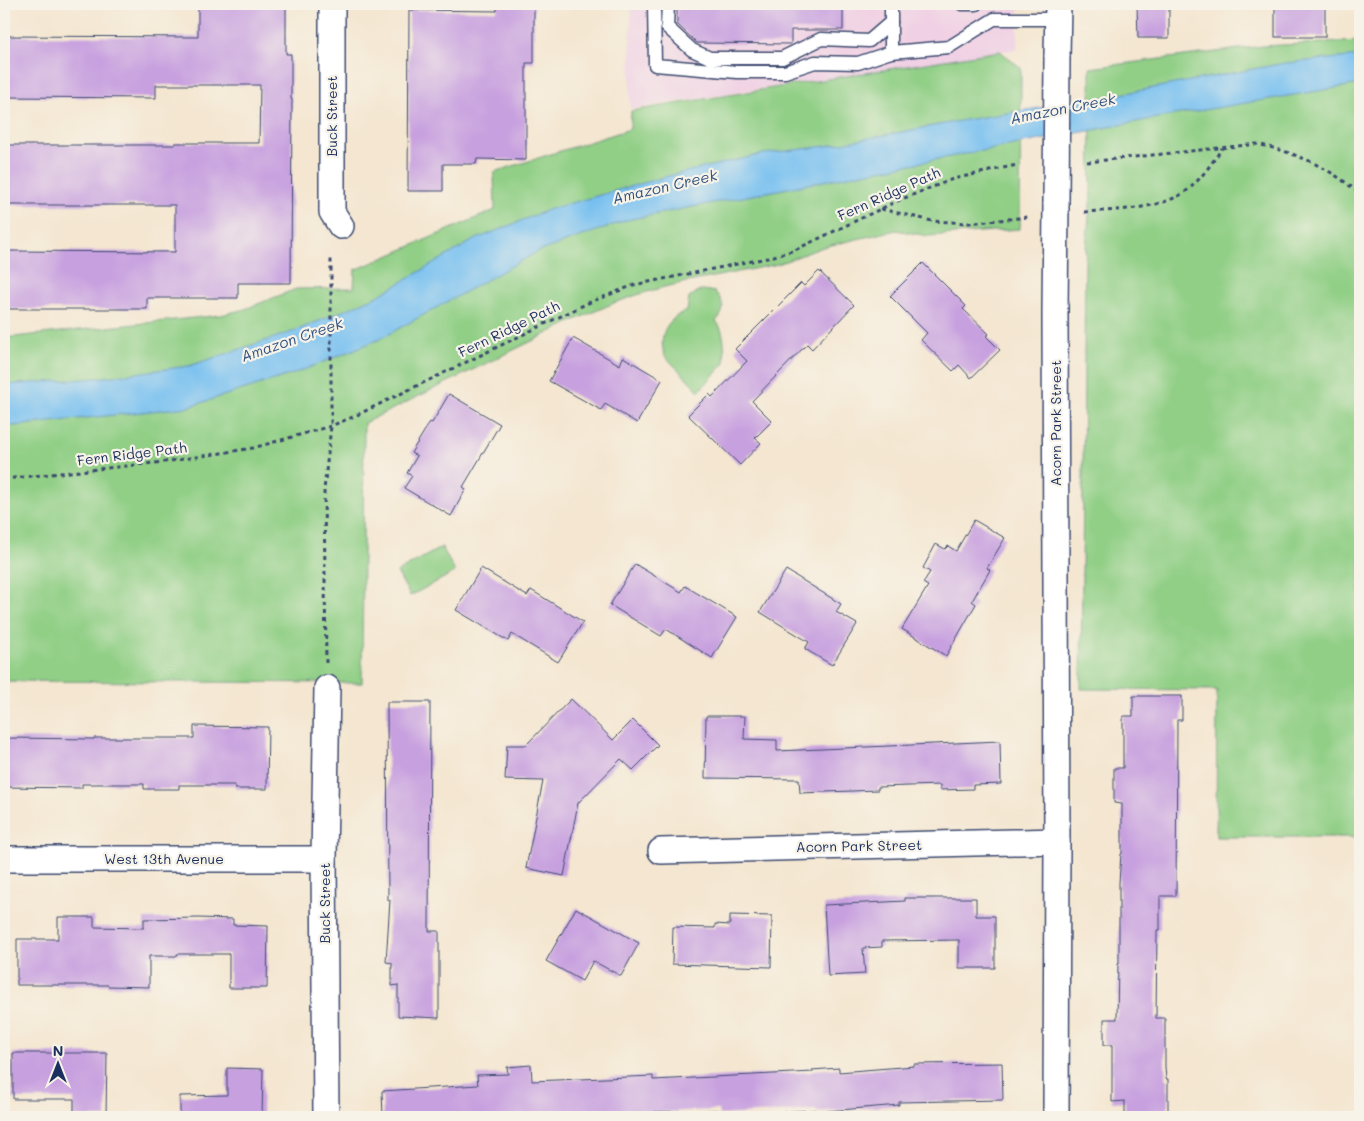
<svg xmlns="http://www.w3.org/2000/svg" width="1364" height="1121" viewBox="0 0 1364 1121" font-family="Mali,sans-serif">
<style>
.built{fill:#f0d0e4}
.green{fill:#91cf86;stroke:#567f72}
.water{fill:#77c0f0;stroke:#4978a7}
.building{fill:#c7a0df}
.lines{fill:none;stroke-linecap:round;stroke-linejoin:round}
.service-casing{stroke:#3c4a6f;stroke-width:15}
.minor-casing{stroke:#3c4a6f;stroke-width:28}
.path{stroke:#3c4a6f;stroke-width:3;stroke-dasharray:4 4;stroke-linecap:butt}
.service{stroke:#fff;stroke-width:12}
.minor{stroke:#fff;stroke-width:25}
.minor-bridge-casing{stroke:#3c4a6f;stroke-width:28;stroke-linecap:butt}
.minor-bridge{stroke:#fff;stroke-width:25}
.labels{text-anchor:middle;stroke-width:4.5;stroke-linejoin:round;paint-order:stroke}
.street-label{font-size:14px;fill:#1b2f5e;stroke:#f7f3e8}
.water-label{font-size:15px;font-style:italic;fill:#325382;stroke:#f7f3e8}
</style>
<rect width="100%" height="100%" fill="#f7f3e8"/>
<filter id="ink" filterUnits="userSpaceOnUse"><feTurbulence type="fractalNoise" baseFrequency=".02" numOctaves="2"/><feDisplacementMap in="SourceGraphic" scale="10" xChannelSelector="R" yChannelSelector="G"/><feConvolveMatrix kernelMatrix="1 2 1 2 8 2 1 2 1" color-interpolation-filters="sRGB"/></filter>
<filter id="wash" filterUnits="userSpaceOnUse"><feTurbulence type="fractalNoise" baseFrequency=".0096" numOctaves="4" result="noise"/><feDisplacementMap in="SourceGraphic" scale="20" xChannelSelector="R" yChannelSelector="G"/><feGaussianBlur stdDeviation="1.12" result="paint"/><feColorMatrix in="noise" values="0 0 0 0 0 0 0 0 0 0 0 0 0 0 0 0 0 1.4 0 .05"/><feComposite in="paint" operator="in"/></filter>
<g filter="url(#wash)">
<rect width="100%" height="100%" fill="#f4e6d0"/>
<polygon class="built" points="631,4 1019,4 1017,49 630,109"/>
<g class="green">
<polygon points="1360,41 1360,837 1216,837 1217,690 1081,689 1085,260 1091,194 1090,68 1263,46"/>
<polygon points="1000,51 1021,68 1020,229 928,236 896,230 823,247 778,264 668,286 640,294 614,303 575,320 364,423 362,683 4,681 4,338 221,315 245,309 296,289 354,288 355,270 495,210 494,172 630,129 631,111"/>
<path d="M703,290L715,292C724,301 726,312 716,321C726,332 724,349 725,363L699,391L665,356C657,336 667,318 687,311L689,298L697,292Z"/>
<polygon points="442,547 455,572 410,596 397,572"/>
</g>
<polygon class="water" points="1360,56 1360,84 1168,116 864,173 627,220 537,252 380,339 296,373 188,407 4,427 4,385 97,378 189,366 295,331 376,297 474,240 550,209 668,176 763,154 826,146 965,120 1095,99 1285,63"/>
<g id="blocks">
<g class="building">
<polygon points="198,4 286,4 286,54 291,54 291,99 292,99 291,283 238,283 238,298 147,298 147,309 4,309 4,251 175,252 175,205 4,205 4,145 175,145 175,143 259,143 260,85 156,85 156,98 4,97 4,36 198,37"/>
<polygon points="497,4 534,4 534,63 526,63 526,160 477,159 476,164 443,164 443,191 408,191 409,10 497,11"/>
<polygon points="677,4 843,4 843,30 791,30 791,44 697,43 677,24"/>
<polygon points="1137,4 1169,4 1169,38 1138,38"/>
<rect x="1275" y="4" width="50" height="33"/>
<polygon points="923,263 966,306 963,309 989,334 986,336 1000,350 971,378 959,365 953,371 921,340 927,333 890,296"/>
<polygon points="819,271 854,305 812,349 807,344 752,401 772,421 755,438 761,443 740,465 688,415 709,394 712,397 747,361 735,349 801,283 804,286"/>
<polygon points="573,338 620,365 623,357 662,380 637,423 605,404 601,410 549,381"/>
<polygon points="449,394 500,424 463,487 466,489 451,516 404,488 412,476 407,473 417,456 411,453 430,422 432,423"/>
<polygon points="974,520 1005,538 987,568 990,570 972,601 976,604 946,656 902,629 928,586 923,583 930,572 923,568 936,544 945,549 948,546 956,551"/>
<polygon points="635,564 681,592 685,586 737,617 712,658 666,629 661,636 610,605"/>
<polygon points="481,568 527,596 531,590 583,622 558,662 512,634 508,641 456,610"/>
<polygon points="786,570 841,604 836,612 857,624 832,665 805,649 809,642 760,612"/>
<polygon points="1133,696 1182,696 1182,720 1177,720 1176,896 1160,896 1160,930 1157,930 1156,1018 1165,1018 1165,1067 1166,1079 1168,1079 1168,1117 1125,1117 1125,1101 1112,1102 1112,1045 1104,1045 1104,1019 1117,1019 1118,964 1119,964 1119,883 1121,854 1122,854 1122,804 1114,803 1114,768 1123,768 1123,716 1133,716"/>
<polygon points="571,699 613,740 633,720 658,745 633,770 621,759 578,803 564,876 526,868 543,781 505,780 507,745 526,745"/>
<polygon points="387,702 430,702 429,931 439,931 439,1018 398,1016 398,985 392,986 392,963 386,962 390,900 388,900"/>
<polygon points="706,716 745,716 744,739 777,740 777,751 1000,741 1001,784 973,785 973,789 940,790 940,785 878,787 878,790 800,793 799,779 705,778"/>
<polygon points="194,726 268,727 267,789 235,789 235,785 179,785 179,789 144,789 144,784 82,784 82,788 4,787 4,738 94,739 94,738 194,738"/>
<polygon points="905,898 976,898 976,916 995,916 995,968 959,968 959,940 882,941 882,947 863,948 865,974 828,976 824,905 905,901"/>
<polygon points="576,908 639,943 621,976 593,961 582,981 546,961"/>
<polygon points="730,915 772,916 771,967 672,964 673,927 715,928 715,924 730,925"/>
<polygon points="58,917 94,917 94,927 144,928 144,919 198,918 233,919 233,925 268,926 267,988 229,988 229,954 177,954 177,956 149,956 149,987 108,986 108,985 17,985 17,939 58,939"/>
<polygon points="13,1053 107,1053 106,1117 74,1117 74,1099 13,1099"/>
<polygon points="1002,1063 1003,1100 899,1102 899,1105 816,1112 816,1110 719,1115 718,1110 654,1112 654,1116 614,1117 383,1117 382,1091 478,1085 477,1075 508,1074 507,1067 531,1065 532,1081 653,1076 653,1080 813,1072 812,1070 839,1068 839,1072 914,1066 914,1064"/>
<polygon points="227,1068 263,1069 262,1117 180,1117 180,1096 227,1095"/>
</g>
</g>
</g>
<g filter="url(#ink)">
<use href="#blocks" fill-opacity="0" stroke="#3c4a6f" stroke-width="1"/>
<g class="lines">
<defs>
<g id="service">
<polyline points="654,4 655,65 737,72 785,72 815,62 858,63 891,52"/>
<polyline points="668,4 667,27 692,50 710,58 782,58 821,39 869,41 891,22"/>
<polyline points="891,4 891,52 949,47 994,19 1058,19"/>
<polyline points="962,4 976,4"/>
</g>
<g id="minor">
<polyline points="332,4 332,212 341,226"/>
<polyline points="1057,57 1058,4"/>
<polyline points="661,851 1057,841"/>
<polyline points="4,859 324,859"/>
<polyline points="326,1117 324,859 327,688"/>
<polyline points="1056,1117 1057,841 1055,314 1056,203"/>
</g>
</defs>
<use href="#service" class="service-casing"/>
<use href="#minor" class="minor-casing"/>
<g class="path">
<path d="M1087,162L1257,144C1297,153 1329,167 1360,194"/>
<polyline points="881,209 932,221 969,223 1028,217"/>
<path d="M1084,212C1116,210 1153,210 1182,194C1197,185 1213,162 1222,148"/>
<polyline points="4,479 164,462 253,448 331,426 355,416 588,303 634,285 767,258 795,250 897,201 953,179 1017,165"/>
<polyline points="326,663 324,490 331,426 331,259"/>
</g>
<use href="#service" class="service"/>
<use href="#minor" class="minor"/>
<defs>
<polyline id="minor-bridge" points="1056,203 1057,57"/>
</defs>
<use href="#minor-bridge" class="minor-bridge-casing"/>
<use href="#minor-bridge" class="minor-bridge"/>
</g>
</g>
<g class="labels">
<g class="street-label">
<text transform="translate(332 116) rotate(-90)" y="5">Buck Street</text>
<text transform="translate(889 194) rotate(-24)" y="5">Fern Ridge Path</text>
<text transform="translate(509 329) rotate(-26)" y="5">Fern Ridge Path</text>
<text transform="translate(1056 423) rotate(-90)" y="5">Acorn Park Street</text>
<text transform="translate(132 454) rotate(-7)" y="5">Fern Ridge Path</text>
<text transform="translate(859 846) rotate(-1)" y="5">Acorn Park Street</text>
<text x="164" y="864">West 13th Avenue</text>
<text transform="translate(325 903) rotate(-90)" y="5">Buck Street</text>
</g>
<g class="water-label">
<text transform="translate(1063 109) rotate(-11)" y="5">Amazon Creek</text>
<text transform="translate(665 187) rotate(-13)" y="5">Amazon Creek</text>
<text transform="translate(292 340) rotate(-19)" y="5">Amazon Creek</text>
</g>
</g>
<rect width="1364" height="1121" fill="none" stroke="#f7f3e8" stroke-width="20"/>
<g transform="translate(58 1064)" stroke="#f7f3e8" stroke-width="4" paint-order="stroke">
<path d="M0-4L9 19L0 12L-9 19Z" fill="#1b2f5e"/>
<text y="-8" font-size="14" font-weight="bold" text-anchor="middle" fill="#1b2f5e">N</text>
</g>
</svg>
